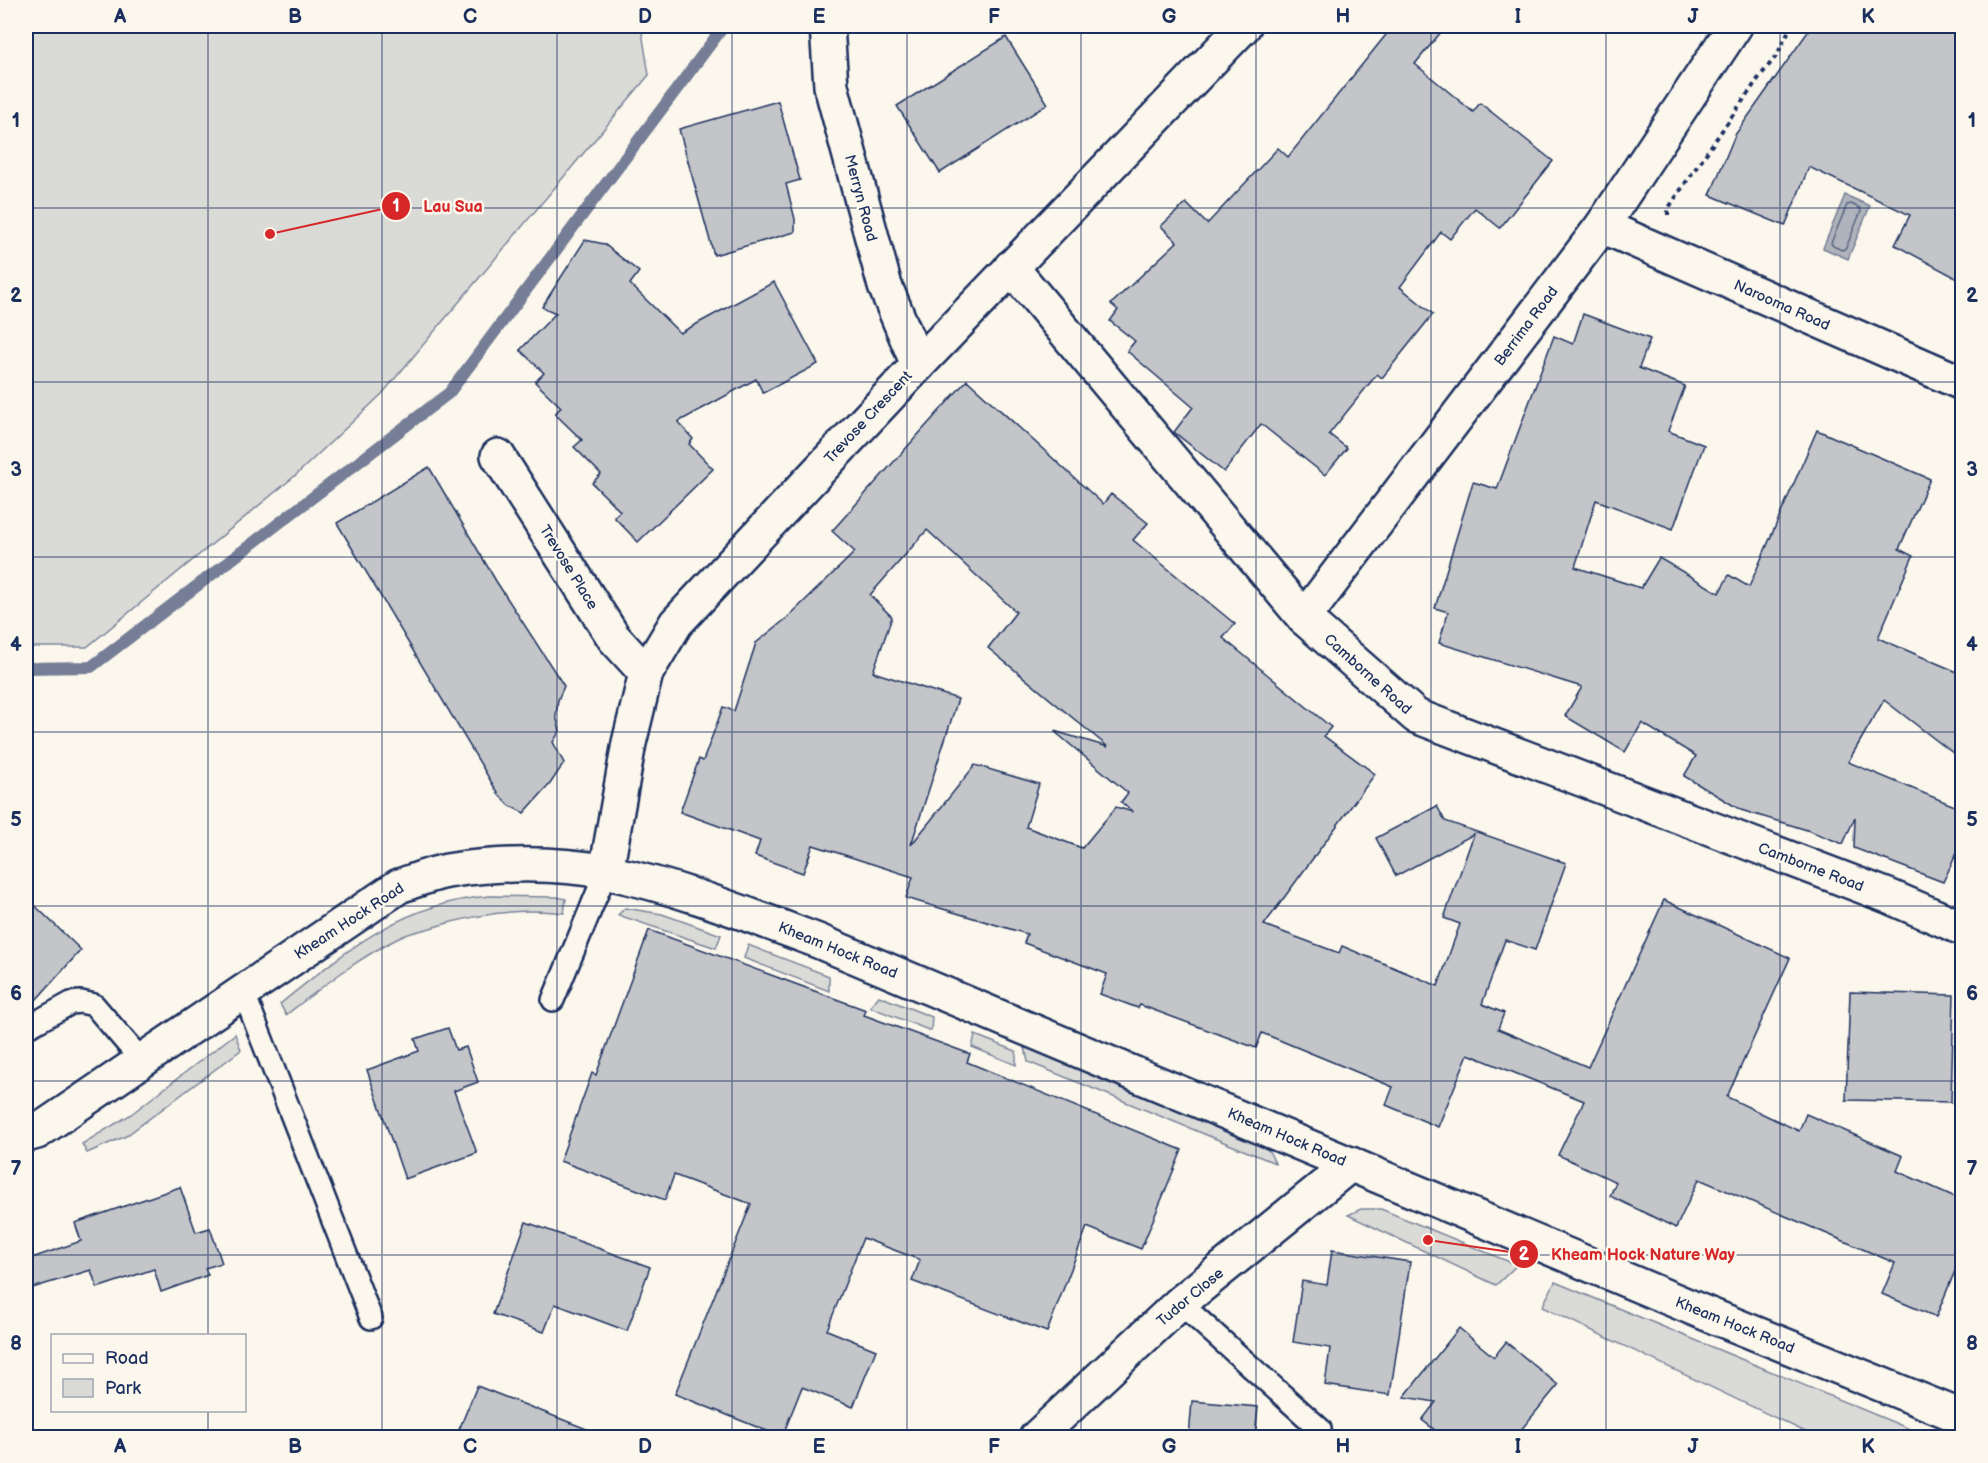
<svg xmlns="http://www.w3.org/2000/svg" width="1988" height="1463" viewBox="0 0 1988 1463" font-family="'Balsamiq Sans',sans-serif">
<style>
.green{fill:#dadad7;stroke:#7a849a;stroke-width:1.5}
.water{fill:#afb3bb;stroke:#747e96;stroke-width:1.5}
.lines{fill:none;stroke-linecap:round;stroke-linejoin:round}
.shore{stroke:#566483;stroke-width:1.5}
.stream{stroke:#747e96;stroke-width:12}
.building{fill:#c3c5c9;stroke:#1b2f5e;stroke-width:1.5;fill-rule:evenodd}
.service-casing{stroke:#1b2f5e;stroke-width:26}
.minor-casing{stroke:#1b2f5e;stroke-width:38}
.path{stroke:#1b2f5e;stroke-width:4;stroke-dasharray:4.5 4.5;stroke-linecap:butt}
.service{stroke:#fbf7ec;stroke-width:21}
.minor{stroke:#fbf7ec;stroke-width:33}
.grid{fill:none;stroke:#1b2f5e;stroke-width:1.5;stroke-opacity:0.55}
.labels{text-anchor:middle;stroke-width:5;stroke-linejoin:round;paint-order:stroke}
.street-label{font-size:15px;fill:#1b2f5e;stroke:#fbf7ec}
.leader{fill:none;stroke:#d62828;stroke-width:2}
.callout-dot{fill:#d62828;stroke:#fbf7ec;stroke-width:2}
.mark-label{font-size:18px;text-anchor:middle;font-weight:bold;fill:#fff}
.callout-label{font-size:16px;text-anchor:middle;font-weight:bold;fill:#d62828;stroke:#fbf7ec;stroke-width:5;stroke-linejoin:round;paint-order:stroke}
.neatline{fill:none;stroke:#1b2f5e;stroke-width:2}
.grid-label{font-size:20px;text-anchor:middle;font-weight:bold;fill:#1b2f5e}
</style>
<rect width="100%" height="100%" fill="#fbf7ec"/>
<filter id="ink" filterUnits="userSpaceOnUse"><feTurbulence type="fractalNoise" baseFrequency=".0167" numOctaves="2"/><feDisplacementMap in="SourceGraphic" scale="12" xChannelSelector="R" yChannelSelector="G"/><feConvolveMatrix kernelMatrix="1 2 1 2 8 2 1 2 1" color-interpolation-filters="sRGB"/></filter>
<g filter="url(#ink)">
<g class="green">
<polygon points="26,26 641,26 649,75 382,394 296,475 87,647 26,647"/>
<path d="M490,896L557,897L566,899L564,913C518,907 471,915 427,929C418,931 409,933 401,937C359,957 322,987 286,1015L280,1004C347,950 401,903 490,896Z"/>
<polygon points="625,908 662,914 721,935 716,948 618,915"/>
<polygon points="748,945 829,976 829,991 744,958"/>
<polygon points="879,996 932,1017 931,1031 870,1007"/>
<polygon points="235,1034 241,1050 126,1136 87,1153 82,1144 130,1115"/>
<polygon points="975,1035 1016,1051 1016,1065 972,1047"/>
<polygon points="1025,1047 1268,1149 1275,1163 1028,1062"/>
<polygon points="1361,1209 1381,1209 1517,1265 1496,1285 1348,1215"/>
<polygon points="1555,1282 1929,1437 1816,1437 1542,1307"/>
</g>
<polygon class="water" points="1845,195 1870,206 1848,259 1823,248"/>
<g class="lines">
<polygon class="shore" points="1851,204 1860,208 1861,211 1846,248 1842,250 1833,246 1831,243 1847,205"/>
<polyline class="stream" points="26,668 91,667 449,393 724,26"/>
</g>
<g class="building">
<polygon points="1393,26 1446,26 1415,64 1473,112 1480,103 1553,161 1500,228 1475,208 1450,239 1441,232 1400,287 1433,314 1382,378 1377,374 1329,434 1347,448 1325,475 1261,424 1224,472 1174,432 1193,407 1127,351 1135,341 1110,321 1118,310 1111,304 1177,242 1161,226 1186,203 1207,224 1278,148 1288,157"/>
<polygon points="1812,26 1962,26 1962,281 1895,245 1910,215 1809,167 1785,226 1710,195 1735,135"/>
<polygon points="1006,37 1048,104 940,173 897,106"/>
<polygon points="778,101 800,180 786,184 795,219 795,232 714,255 679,129"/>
<polygon points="585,240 604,244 639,272 630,284 680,333 774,282 818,364 763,393 756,379 678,422 693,439 689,444 713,469 638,542 614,517 620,511 592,483 601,474 574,447 582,440 555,414 561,407 535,382 544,373 520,350 556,313 542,307"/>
<polygon points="1583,314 1650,339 1639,368 1685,386 1668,431 1704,445 1673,529 1596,500 1575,567 1641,588 1659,558 1719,593 1729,575 1749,587 1817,430 1930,479 1899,549 1913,556 1878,638 1962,674 1962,760 1884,700 1848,762 1962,809 1962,842 1943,882 1854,848 1855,817 1843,844 1807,830 1741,810 1684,776 1696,756 1642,723 1625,752 1565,716 1582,687 1439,643 1448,612 1435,608 1473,482 1497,489 1554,336 1573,344"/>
<path d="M967,380L1103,504L1111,494L1148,523L1133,540L1235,624L1223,638L1331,727L1324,736L1375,774L1264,925L1339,953L1342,946L1438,986L1460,924L1444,918L1474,834L1396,876L1376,838L1437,806L1445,821L1566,863L1535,950L1505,940L1482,1004L1504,1013L1498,1029L1588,1067L1664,900L1790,958L1727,1097L1799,1131L1806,1114L1903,1156L1897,1171L1962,1200V1254L1936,1317L1882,1294L1895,1263L1699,1179L1676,1228L1610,1196L1616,1182L1558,1155L1584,1101L1468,1054L1438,1127L1386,1105L1393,1087L1262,1033L1256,1048L1140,1005L1138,1008L1100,994L1107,974L1024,943L1027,934L906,898L913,877L813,845L803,873L755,856L760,841L680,812L699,759L703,761L723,707L734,711L756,643L787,618L855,552L832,531ZM927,530L1016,612L988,648L1108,747L1054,731L1128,793L1121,802L1133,812L1116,807L1082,848L1026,827L1039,784L975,765L911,845L958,699L873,672L892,617L870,595Z"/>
<polygon points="429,467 496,581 564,686 558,700 556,716 560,731 553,742 564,763 550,784 524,813 510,806 499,795 337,523"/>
<polygon points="26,897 81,950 26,1011"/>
<polygon points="649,930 866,1010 864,1015 970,1054 967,1062 1182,1150 1141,1249 1087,1227 1047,1332 912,1281 920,1260 863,1238 827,1330 876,1350 853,1407 802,1387 782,1437 675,1394 751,1204 674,1175 665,1200 560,1161 592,1073 596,1075"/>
<polygon points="1850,992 1954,995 1951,1102 1846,1100"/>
<polygon points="448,1028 456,1050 466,1047 478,1082 454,1091 477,1153 405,1179 367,1070 419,1051 415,1039"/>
<polygon points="180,1187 196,1232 210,1228 222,1263 205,1268 208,1275 161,1292 154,1269 97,1288 91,1270 26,1290 26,1260 81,1241 75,1223"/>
<polygon points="526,1222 650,1267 627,1331 555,1304 544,1332 493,1314"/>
<polygon points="1332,1250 1410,1262 1390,1395 1325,1385 1330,1348 1293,1342 1302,1281 1327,1285"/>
<polygon points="1459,1328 1494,1357 1506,1342 1558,1385 1515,1437 1444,1437 1422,1420 1436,1402 1404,1397"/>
<polygon points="477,1386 602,1435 602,1437 456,1437"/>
<polygon points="1192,1401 1258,1407 1255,1437 1189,1437"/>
</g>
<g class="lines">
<defs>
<g id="service">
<polyline points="243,991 371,1318"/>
<polyline points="553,1000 606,872"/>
<polyline points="26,1028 71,1003 81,1002 94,1005 142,1061"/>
<polyline points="1180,1303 1320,1429"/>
</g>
<g id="minor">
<polyline points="827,26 831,86 885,286 918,365"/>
<polyline points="1602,226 1962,383"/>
<polyline points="1011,267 1304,618 1416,716 1888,896 1962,928"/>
<polyline points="498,456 614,638 646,673"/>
<polyline points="1304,618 1602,226 1735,26"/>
<polyline points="606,872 629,743 646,673 676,623 918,365 1244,26"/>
<path d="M26,1135L37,1132L399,886C414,881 431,874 447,871C496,863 557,862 606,872C679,887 749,915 818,941L1700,1311L1962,1417"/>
<polyline points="1036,1438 1180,1303 1351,1164"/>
</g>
</defs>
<use href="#service" class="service-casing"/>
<use href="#minor" class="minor-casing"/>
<polyline class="path" points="1668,215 1668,209 1684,185 1758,79 1777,55 1791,26"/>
<use href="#service" class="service"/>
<use href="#minor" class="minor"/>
</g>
</g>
<path class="grid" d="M208,26V1336M382,26V1438M557,26V1438M732,26V1438M907,26V1438M1081,26V1438M1256,26V1438M1431,26V1438M1606,26V1438M1780,26V1438M26,208H1962M26,382H1962M26,557H1962M26,732H1962M26,906H1962M26,1081H1962M26,1255H1962M208,1410V1438"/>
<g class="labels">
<g class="street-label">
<text transform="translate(861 198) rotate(75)" y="5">Merryn Road</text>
<text transform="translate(1782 305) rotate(24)" y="5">Narooma Road</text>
<text transform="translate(1526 326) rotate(-53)" y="5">Berrima Road</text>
<text transform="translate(868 417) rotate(-47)" y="5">Trevose Crescent</text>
<text transform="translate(569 567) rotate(58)" y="5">Trevose Place</text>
<text transform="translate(1368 674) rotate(42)" y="5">Camborne Road</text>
<text transform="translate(1811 867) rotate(21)" y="5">Camborne Road</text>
<text transform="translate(349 921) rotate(-33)" y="5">Kheam Hock Road</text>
<text transform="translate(838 950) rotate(22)" y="5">Kheam Hock Road</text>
<text transform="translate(1287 1137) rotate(23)" y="5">Kheam Hock Road</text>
<text transform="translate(1190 1297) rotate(-40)" y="5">Tudor Close</text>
<text transform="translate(1735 1325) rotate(22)" y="5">Kheam Hock Road</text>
</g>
</g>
<path class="leader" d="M270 234L396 206M1428 1240L1524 1254"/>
<g class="callout-dot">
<circle cx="270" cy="234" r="6"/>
<circle cx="1428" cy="1240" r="6"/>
<circle cx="396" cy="206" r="15"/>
<circle cx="1524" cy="1254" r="15"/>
</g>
<g class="mark-label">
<text x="396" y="212">1</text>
<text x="1524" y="1260">2</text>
</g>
<g class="callout-label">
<text x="453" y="212">Lau Sua</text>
<text x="1643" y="1260">Kheam Hock Nature Way</text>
</g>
<rect width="1988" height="1463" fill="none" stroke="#fbf7ec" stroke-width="66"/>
<rect x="51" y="1334" width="195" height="78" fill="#fbf7ec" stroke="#a1a7b3" stroke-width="1.5"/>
<rect x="63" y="1354" width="30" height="9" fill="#fbf7ec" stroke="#a1a7b3" stroke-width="1.5"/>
<text x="105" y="1364" font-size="18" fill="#1b2f5e">Road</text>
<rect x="63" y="1379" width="30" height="18" fill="#dadad7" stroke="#a1a7b3" stroke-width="1.5"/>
<text x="105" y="1394" font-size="18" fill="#1b2f5e">Park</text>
<rect x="33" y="33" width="1922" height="1397" class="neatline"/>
<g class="grid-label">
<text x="120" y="23">A</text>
<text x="295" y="23">B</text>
<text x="470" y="23">C</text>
<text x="645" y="23">D</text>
<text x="819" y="23">E</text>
<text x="994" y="23">F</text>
<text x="1169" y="23">G</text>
<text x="1343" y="23">H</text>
<text x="1518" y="23">I</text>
<text x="1693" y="23">J</text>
<text x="1868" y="23">K</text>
<text x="16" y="127">1</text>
<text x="1972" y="127">1</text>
<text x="16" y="302">2</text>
<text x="1972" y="302">2</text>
<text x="16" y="476">3</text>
<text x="1972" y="476">3</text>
<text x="16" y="651">4</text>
<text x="1972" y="651">4</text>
<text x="16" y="826">5</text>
<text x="1972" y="826">5</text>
<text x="16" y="1000">6</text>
<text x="1972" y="1000">6</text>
<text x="16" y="1175">7</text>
<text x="1972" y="1175">7</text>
<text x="16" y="1350">8</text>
<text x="1972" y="1350">8</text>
<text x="120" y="1453">A</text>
<text x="295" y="1453">B</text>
<text x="470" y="1453">C</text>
<text x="645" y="1453">D</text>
<text x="819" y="1453">E</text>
<text x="994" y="1453">F</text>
<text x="1169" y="1453">G</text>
<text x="1343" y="1453">H</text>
<text x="1518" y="1453">I</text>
<text x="1693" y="1453">J</text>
<text x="1868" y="1453">K</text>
</g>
</svg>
